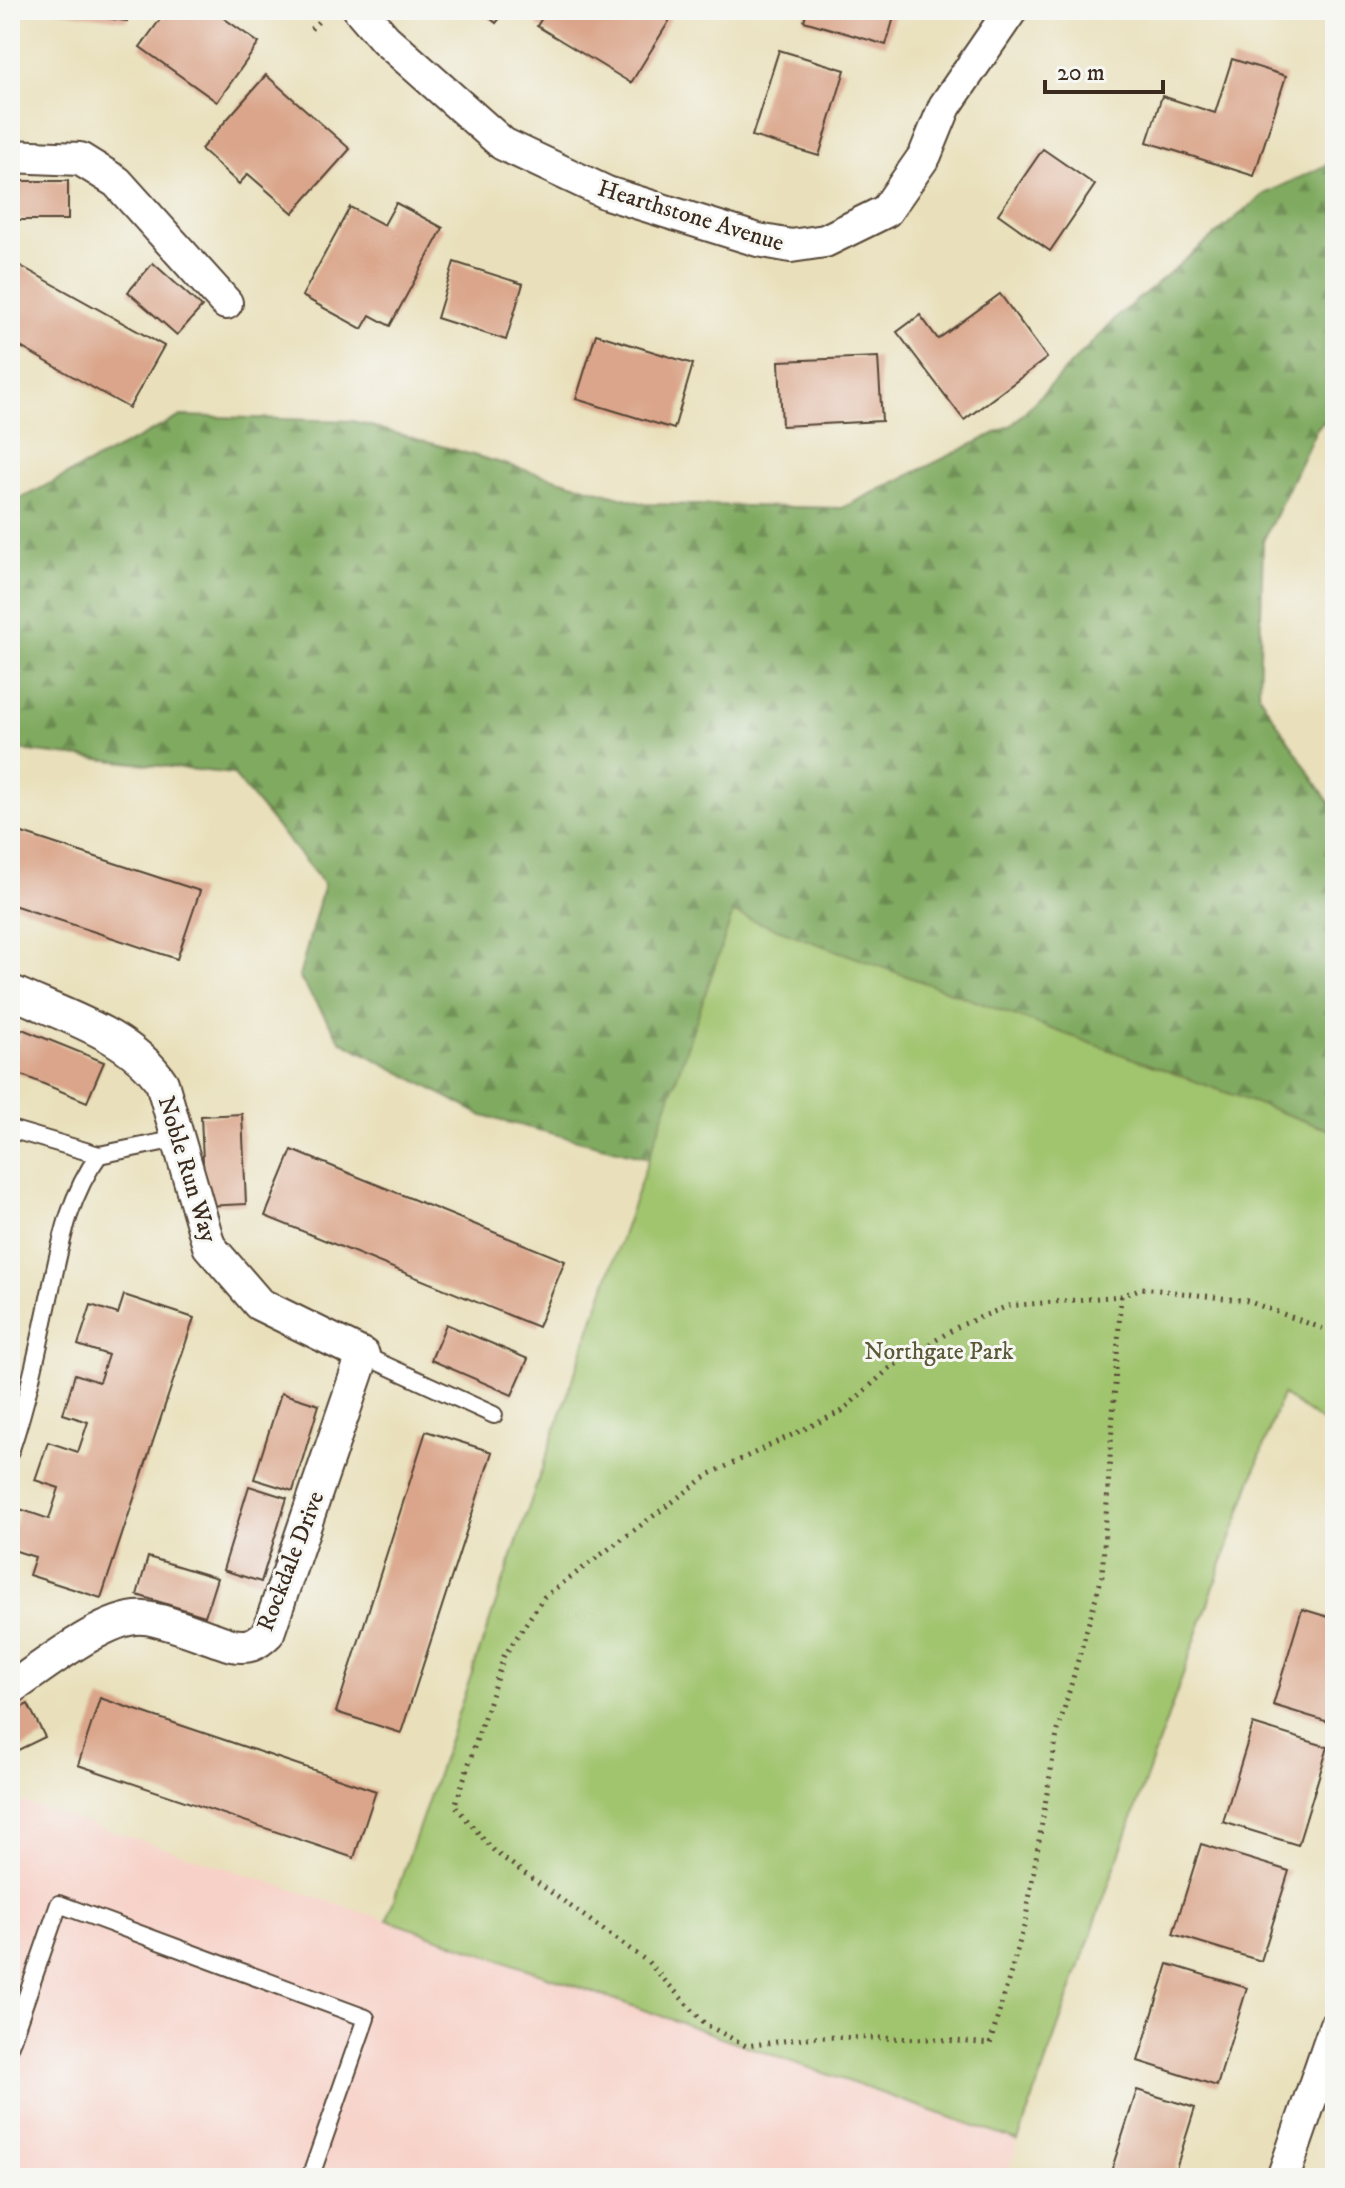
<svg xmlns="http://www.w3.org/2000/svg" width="1345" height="2188" viewBox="0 0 1345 2188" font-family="'IM FELL DW Pica',serif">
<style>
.built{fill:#f7d1c8}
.forest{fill:url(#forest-firs);stroke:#5e6a40;stroke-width:2}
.green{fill:#a1c46e;stroke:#6e7746;stroke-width:2}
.building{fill:#daa58a}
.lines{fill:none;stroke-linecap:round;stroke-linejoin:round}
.service-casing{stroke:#554536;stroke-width:20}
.minor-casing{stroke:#554536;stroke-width:36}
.path{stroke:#554536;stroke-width:5;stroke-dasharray:2 6;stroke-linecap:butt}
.service{stroke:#fff;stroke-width:16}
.minor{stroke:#fff;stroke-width:32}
.labels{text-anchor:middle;stroke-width:6;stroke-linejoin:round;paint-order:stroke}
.street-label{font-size:24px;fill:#3b2a1e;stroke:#f6f6f2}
.park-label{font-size:24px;fill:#5a5836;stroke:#f6f6f2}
</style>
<defs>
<pattern id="forest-firs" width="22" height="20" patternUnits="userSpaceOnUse" patternTransform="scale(2)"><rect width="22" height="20" fill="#80aa61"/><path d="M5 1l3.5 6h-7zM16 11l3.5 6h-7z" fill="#6a8b4f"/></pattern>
</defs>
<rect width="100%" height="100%" fill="#f6f6f2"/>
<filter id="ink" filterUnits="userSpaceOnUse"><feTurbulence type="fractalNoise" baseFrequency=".0125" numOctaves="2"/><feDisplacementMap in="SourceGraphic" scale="16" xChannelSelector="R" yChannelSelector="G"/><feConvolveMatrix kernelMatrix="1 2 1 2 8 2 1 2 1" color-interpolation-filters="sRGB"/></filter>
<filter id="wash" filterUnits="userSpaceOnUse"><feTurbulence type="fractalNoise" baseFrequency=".006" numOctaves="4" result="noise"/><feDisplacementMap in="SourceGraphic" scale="32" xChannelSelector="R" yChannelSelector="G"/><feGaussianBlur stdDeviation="1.8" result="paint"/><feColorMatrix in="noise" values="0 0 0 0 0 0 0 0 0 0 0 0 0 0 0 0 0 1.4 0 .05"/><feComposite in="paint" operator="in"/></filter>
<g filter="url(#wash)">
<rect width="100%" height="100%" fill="#e9e0bb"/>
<polygon class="built" points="10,1798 387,1920 1018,2141 1006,2178 10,2178"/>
<polygon class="forest" points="1335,161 1335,412 1317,428 1263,541 1259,695 1328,801 1335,804 1335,1185 649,1158 483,1116 341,1041 299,977 324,884 233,774 10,749 10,504 181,416 353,421 645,504 842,508 1012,425 1120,314 1264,194"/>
<polygon class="green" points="733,913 1335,1132 1335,1431 1282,1394 1018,2141 387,1920"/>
<g id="blocks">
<g class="building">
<polygon points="51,10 128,10 127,21"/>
<polygon points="167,10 212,10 259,43 217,102 140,47"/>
<polygon points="480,10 507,10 496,23"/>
<polygon points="547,10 659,10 671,18 631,83 537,26"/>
<polygon points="807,10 896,10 886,45 804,21"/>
<polygon points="779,50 845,70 819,156 752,136"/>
<polygon points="1232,59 1286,76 1254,176 1147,142 1162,96 1215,113"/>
<polygon points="266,75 350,149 293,213 248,174 239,184 201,149"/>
<polygon points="1043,149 1095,185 1050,251 998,214"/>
<rect x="10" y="181" width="58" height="39"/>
<polygon points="396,203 443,228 390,326 370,315 362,329 302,296 350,207 384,225"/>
<polygon points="10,260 164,346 129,408 10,341"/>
<polygon points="454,262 523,284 506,340 437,318"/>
<polygon points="153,263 202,307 177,335 128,292"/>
<polygon points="1000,294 1047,358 964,420 897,332 920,315 938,339"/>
<polygon points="596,334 693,364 674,429 576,399"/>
<polygon points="878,357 882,421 782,426 779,361"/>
<polygon points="1335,586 1335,624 1333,624 1329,587"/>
<polygon points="10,829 200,891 177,959 10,904"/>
<polygon points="22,1029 104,1062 87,1102 10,1070 10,1058"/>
<polygon points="242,1114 246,1204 205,1206 201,1116"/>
<polygon points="292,1150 565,1261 538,1327 265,1216"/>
<polygon points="124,1295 194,1318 101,1598 29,1575 35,1557 10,1549 10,1538 20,1509 49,1519 59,1488 35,1480 48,1442 78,1452 88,1422 63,1414 75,1374 99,1382 108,1355 78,1345 91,1305 118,1314"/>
<polygon points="446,1324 528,1359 512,1395 431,1360"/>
<polygon points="281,1393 319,1405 293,1491 254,1479"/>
<polygon points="426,1431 492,1452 401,1733 336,1712"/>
<polygon points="249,1486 287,1498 261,1582 223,1570"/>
<polygon points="148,1557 217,1578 205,1616 137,1595"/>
<polygon points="1302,1609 1335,1619 1335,1724 1273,1705"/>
<polygon points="100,1698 376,1791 354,1858 78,1765"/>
<polygon points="28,1704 45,1737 10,1754 10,1713"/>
<polygon points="1253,1724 1328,1747 1298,1845 1223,1822"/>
<polygon points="1201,1844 1289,1871 1261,1961 1173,1934"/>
<polygon points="1168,1964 1247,1988 1217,2086 1138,2061"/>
<polygon points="1137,2090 1195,2108 1173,2178 1109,2178"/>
</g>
</g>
</g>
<g filter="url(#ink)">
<use href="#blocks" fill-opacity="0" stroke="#554536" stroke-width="2"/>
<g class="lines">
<defs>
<g id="service">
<polyline points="10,1129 99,1155"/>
<polyline points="363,1355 494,1415"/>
<path d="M10,1452C27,1402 38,1350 49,1298C60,1247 68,1197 99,1155L177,1139"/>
<polyline points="10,2045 59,1904 366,2018 310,2178"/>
</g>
<g id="minor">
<polyline points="360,10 385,39 503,144 607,193 758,240 791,246 825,241 886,211 925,155 945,106 1011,10"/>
<polyline points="10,156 80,159 117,182 226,303"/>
<path d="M10,991C61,1015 130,1034 162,1083L209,1246L259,1304L363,1355L268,1633C256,1645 248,1648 232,1645C210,1639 164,1619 144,1618C108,1614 40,1669 10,1689"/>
<polyline points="1283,2178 1335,2027"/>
</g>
</defs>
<use href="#service" class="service-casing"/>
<use href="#minor" class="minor-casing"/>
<g class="path">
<polyline points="311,29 322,18"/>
<polyline points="1121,1296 1102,1576 1057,1734 1025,1923 990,2044 934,2039 814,2037 746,2046 705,2024 648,1962 495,1852 455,1806 504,1656 544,1597 710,1474 842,1411 890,1368 959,1326 1008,1306 1121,1296 1142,1288 1247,1301 1335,1333"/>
</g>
<use href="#service" class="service"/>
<use href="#minor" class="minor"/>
</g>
</g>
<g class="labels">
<g class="street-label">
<text transform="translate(691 215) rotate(17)" y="8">Hearthstone Avenue</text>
<text transform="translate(188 1169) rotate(73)" y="8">Noble Run Way</text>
<text transform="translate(290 1561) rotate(-69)" y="8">Rockdale Drive</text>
</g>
<g class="park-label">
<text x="939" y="1359">Northgate Park</text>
</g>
</g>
<rect width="1345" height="2188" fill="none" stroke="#f6f6f2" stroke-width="40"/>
<path d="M1045 80v12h118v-12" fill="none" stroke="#3b2a1e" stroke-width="4"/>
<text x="1057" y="80" font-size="24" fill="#3b2a1e" stroke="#f6f6f2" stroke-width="6" paint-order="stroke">20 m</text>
</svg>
